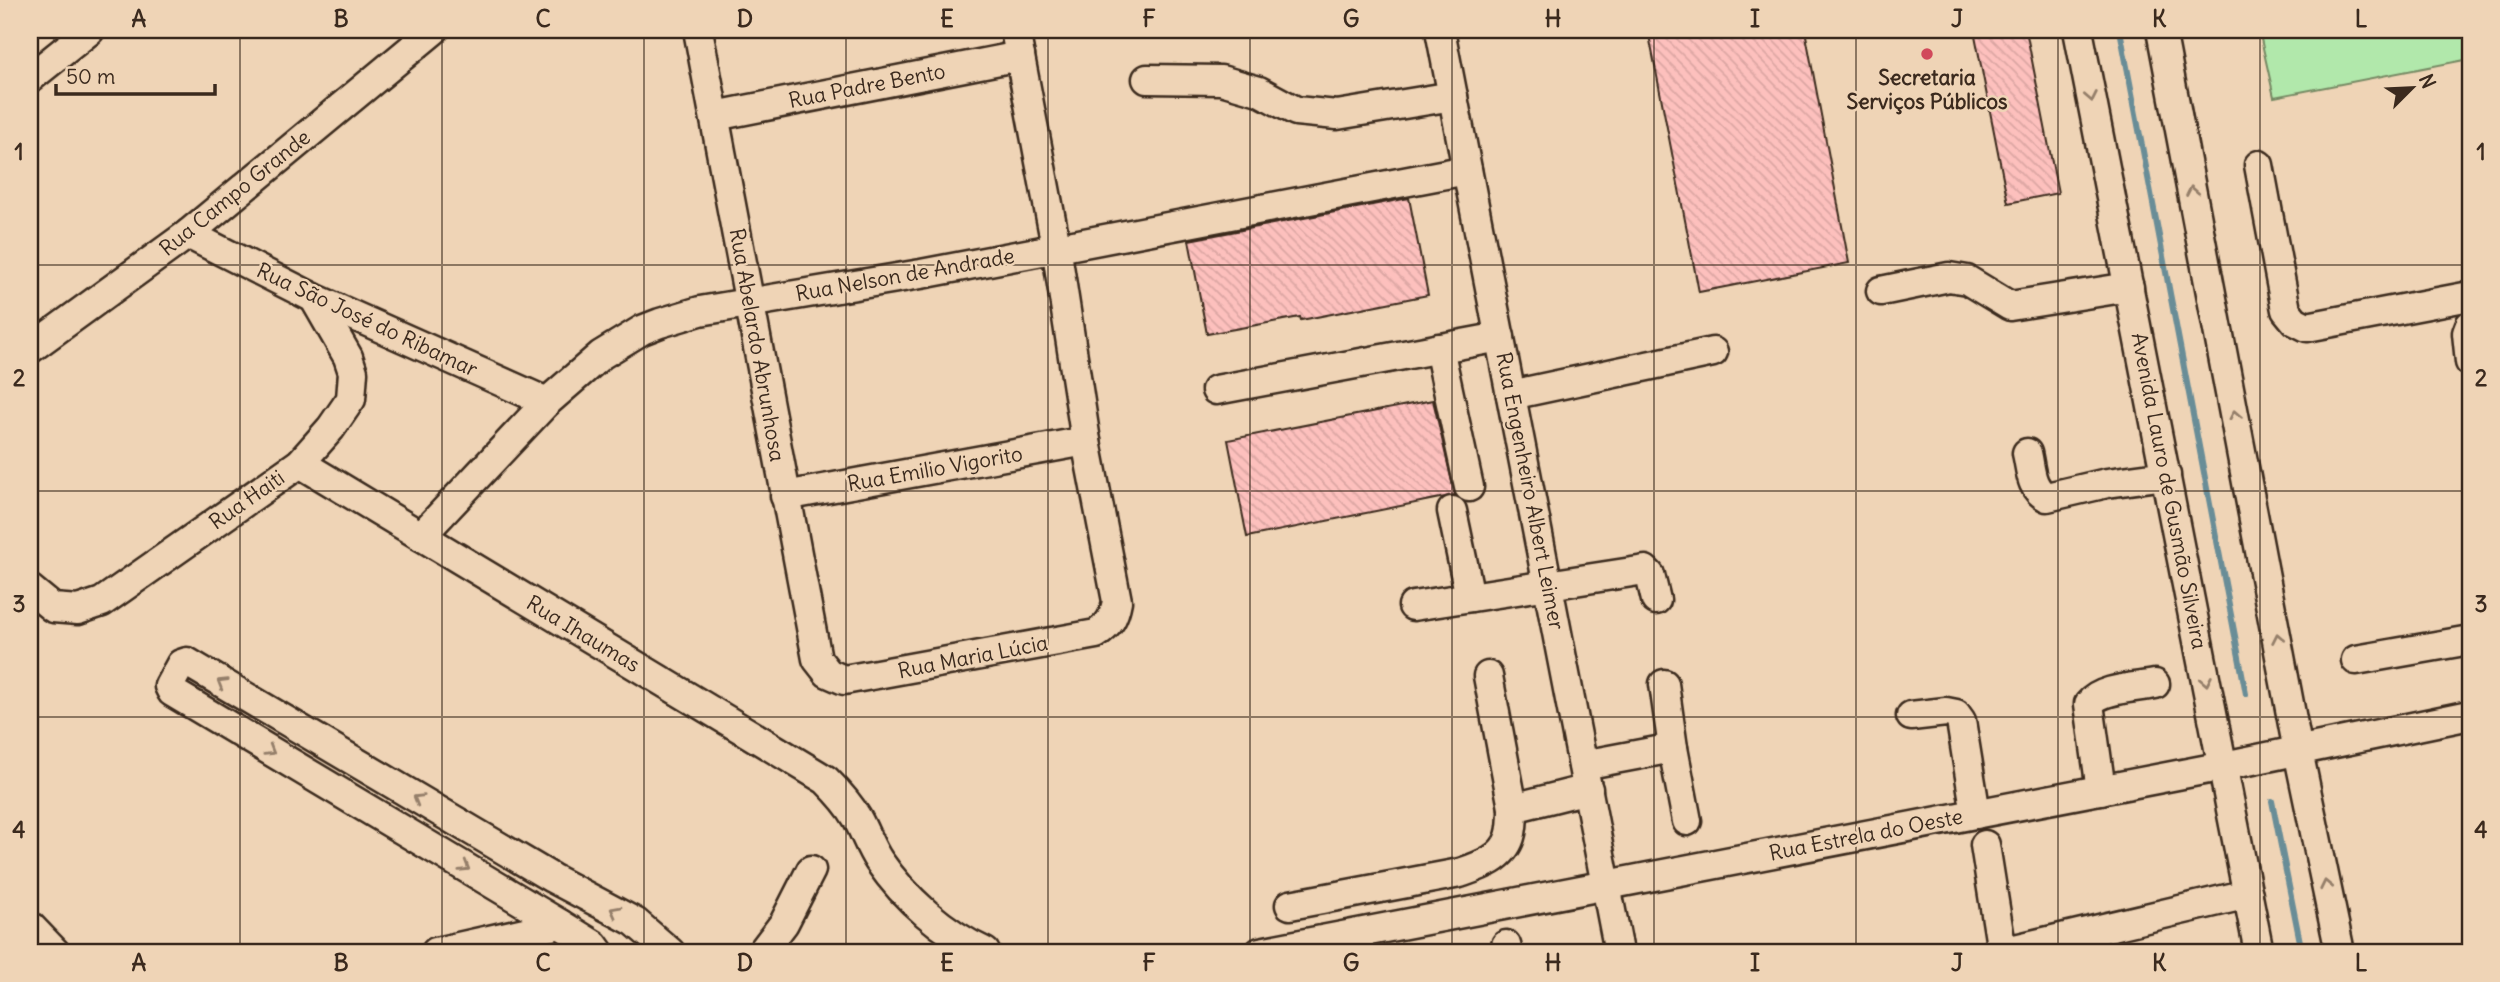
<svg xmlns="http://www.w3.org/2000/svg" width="2500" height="982" viewBox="0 0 2500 982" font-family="Delius,sans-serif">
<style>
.pitch{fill:#b1e8ab;stroke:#768964;stroke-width:2}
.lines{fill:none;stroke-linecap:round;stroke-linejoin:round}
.stream{stroke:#698d97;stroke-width:6}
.building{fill:url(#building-back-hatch);stroke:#3b2a1e;stroke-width:2}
.minor-casing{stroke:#3b2a1e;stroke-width:33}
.minor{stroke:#efd4b6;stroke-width:28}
.oneway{stroke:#957f6a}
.grid{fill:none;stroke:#3b2a1e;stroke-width:2;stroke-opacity:0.55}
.poi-dot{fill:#d1495b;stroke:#efd4b6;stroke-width:2.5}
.labels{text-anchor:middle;stroke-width:5;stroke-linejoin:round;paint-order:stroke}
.poi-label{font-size:21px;font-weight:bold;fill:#3b2a1e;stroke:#efd4b6}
.street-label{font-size:21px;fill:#3b2a1e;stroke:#efd4b6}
.neatline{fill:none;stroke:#3b2a1e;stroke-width:2.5}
.grid-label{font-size:23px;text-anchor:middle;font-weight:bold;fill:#3b2a1e}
</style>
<defs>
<pattern id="building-back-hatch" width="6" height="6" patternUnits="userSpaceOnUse" patternTransform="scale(1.75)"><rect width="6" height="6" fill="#fdc0bd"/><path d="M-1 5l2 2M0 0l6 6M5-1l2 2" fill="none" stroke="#daa5a2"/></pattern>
</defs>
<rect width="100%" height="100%" fill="#efd4b6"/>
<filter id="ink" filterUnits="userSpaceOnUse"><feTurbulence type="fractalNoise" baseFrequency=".0143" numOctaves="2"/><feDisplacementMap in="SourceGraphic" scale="14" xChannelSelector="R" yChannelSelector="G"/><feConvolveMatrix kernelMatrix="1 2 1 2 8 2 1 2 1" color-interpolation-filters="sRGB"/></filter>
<g filter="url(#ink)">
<polygon class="pitch" points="2259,30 2470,30 2470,59 2274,97"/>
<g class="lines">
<g class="stream">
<polyline points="2120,30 2246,694"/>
<polyline points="2272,801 2302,952"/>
</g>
</g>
<g class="building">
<polygon points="1648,30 1805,30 1849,263 1699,292"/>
<polygon points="1974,30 2026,30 2058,193 2008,203"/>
<polygon points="1409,198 1428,295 1301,320 1300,317 1207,334 1189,240"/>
<polygon points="1433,400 1455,495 1247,537 1228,440"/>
</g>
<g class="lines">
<defs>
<g id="minor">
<path d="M698,30L817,659L828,673L844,680L1096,634C1110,625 1114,617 1117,601L1086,441L1056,246L1015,30"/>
<polyline points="1440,30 1619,952"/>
<polyline points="2078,30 2259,952"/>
<polyline points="2161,30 2298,751 2340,952"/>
<polyline points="30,78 90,30"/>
<polyline points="1147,79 1221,80 1259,91 1296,111 1337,115 1453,96"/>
<polyline points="715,116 1020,56"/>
<polyline points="2259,165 2286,310 2295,321 2307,327 2470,296"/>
<polyline points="188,234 314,298 547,402"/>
<polyline points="1881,291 1949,277 1967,280 2010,306 2129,287"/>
<polyline points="2470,325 2467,333 2470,362"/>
<polyline points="1439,348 1469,487"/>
<polyline points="30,349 188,234 434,30"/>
<polyline points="1216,390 1500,337"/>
<polyline points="1511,395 1713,352"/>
<path d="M2027,453C2031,469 2030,489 2047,497L2107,483L2166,475"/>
<path d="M300,463L826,780C837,791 849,804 857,818C865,832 870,848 879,861C905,899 944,933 985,952"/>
<polyline points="785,496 1086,441"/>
<polyline points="1452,511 1470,597"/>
<polyline points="421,536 547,402 601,355 642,330 660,323 700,311 921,274 1467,170"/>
<polyline points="30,589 53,608 78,610 102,602 300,463 331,428 351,399 353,372 348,357 314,298"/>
<polyline points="1413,606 1645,570 1650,575 1656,600"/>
<polyline points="2356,660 2470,640"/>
<polyline points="1488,676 1513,808"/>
<polyline points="1911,716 1946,712 1956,714 1961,721 1976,814"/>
<polyline points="1673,748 1687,821"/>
<polyline points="1583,765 1673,748 1664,684"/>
<path d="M2101,790L2089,704C2101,688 2135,688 2155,684"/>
<polyline points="1985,845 2002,952 2248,894"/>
<path d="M1290,905L1460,873C1480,866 1503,859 1510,837C1513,828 1513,816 1513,808L1588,789"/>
<polyline points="30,926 55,952"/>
<polyline points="1506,945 1508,952"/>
<polyline points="436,952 560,924"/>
<polyline points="599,952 594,945 560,924 172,692 169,686 181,664 187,662 552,878 635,922 670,952"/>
<polyline points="762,952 784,923 811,870"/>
<polyline points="1260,952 2224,766 2470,715"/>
</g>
</defs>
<use href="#minor" class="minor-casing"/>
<use href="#minor" class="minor"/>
</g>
<defs><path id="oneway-chevron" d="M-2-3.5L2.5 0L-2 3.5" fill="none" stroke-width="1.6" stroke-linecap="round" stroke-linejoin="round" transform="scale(1.75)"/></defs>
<g class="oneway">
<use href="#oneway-chevron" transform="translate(2091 97) rotate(79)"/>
<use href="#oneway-chevron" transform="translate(2192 191) rotate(-101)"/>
<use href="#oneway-chevron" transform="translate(2235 415) rotate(-101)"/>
<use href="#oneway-chevron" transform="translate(2278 638) rotate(-101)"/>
<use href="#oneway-chevron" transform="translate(2206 681) rotate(79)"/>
<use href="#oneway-chevron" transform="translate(222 683) rotate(-149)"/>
<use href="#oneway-chevron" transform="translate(270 751) rotate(31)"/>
<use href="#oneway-chevron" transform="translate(418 799) rotate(-149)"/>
<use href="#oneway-chevron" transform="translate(465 867) rotate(31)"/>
<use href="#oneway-chevron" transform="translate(2326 885) rotate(-102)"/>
<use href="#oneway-chevron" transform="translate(615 911) rotate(-152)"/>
</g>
</g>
<path class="grid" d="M240,30V952M442,30V952M644,30V952M846,30V952M1048,30V952M1250,30V952M1452,30V952M1654,30V952M1856,30V952M2058,30V952M2260,30V952M30,265H2470M30,491H2470M30,717H2470"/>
<circle class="poi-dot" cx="1927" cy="54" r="7"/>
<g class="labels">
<g class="poi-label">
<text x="1927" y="85">Secretaria<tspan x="1927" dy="24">Serviços Públicos</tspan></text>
</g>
<g class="street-label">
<text transform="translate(867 86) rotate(-11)" y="7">Rua Padre Bento</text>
<text transform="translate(235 193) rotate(-39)" y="7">Rua Campo Grande</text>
<text transform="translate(905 275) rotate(-10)" y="7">Rua Nelson de Andrade</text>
<text transform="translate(367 320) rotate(25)" y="7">Rua São José do Ribamar</text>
<text transform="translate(757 345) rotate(80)" y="7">Rua Abelardo Abrunhosa</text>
<text transform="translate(935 469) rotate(-10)" y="7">Rua Emilio Vigorito</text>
<text transform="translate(1530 491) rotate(79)" y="7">Rua Engenheiro Albert Leimer</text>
<text transform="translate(2169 491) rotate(79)" y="7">Avenida Lauro de Gusmão Silveira</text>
<text transform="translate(247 500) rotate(-35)" y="7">Rua Haiti</text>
<text transform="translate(583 634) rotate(31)" y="7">Rua Ihaumas</text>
<text transform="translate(973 657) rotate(-11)" y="7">Rua Maria Lúcia</text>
<text transform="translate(1866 835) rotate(-11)" y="7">Rua Estrela do Oeste</text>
</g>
</g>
<rect width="2500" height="982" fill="none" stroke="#efd4b6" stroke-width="77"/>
<g transform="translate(2412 88) rotate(66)" stroke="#efd4b6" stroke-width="5" paint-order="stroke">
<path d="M0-5L12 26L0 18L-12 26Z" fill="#3b2a1e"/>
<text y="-10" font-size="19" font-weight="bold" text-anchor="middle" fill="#3b2a1e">N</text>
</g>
<path d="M56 84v10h159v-10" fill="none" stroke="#3b2a1e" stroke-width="3.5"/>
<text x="66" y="84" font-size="21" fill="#3b2a1e" stroke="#efd4b6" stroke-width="5" paint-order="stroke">50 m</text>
<rect x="38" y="38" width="2424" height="906" class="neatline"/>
<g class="grid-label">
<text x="139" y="27">A</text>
<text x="341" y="27">B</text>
<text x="543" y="27">C</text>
<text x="745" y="27">D</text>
<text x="947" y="27">E</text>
<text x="1149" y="27">F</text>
<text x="1351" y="27">G</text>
<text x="1553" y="27">H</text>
<text x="1755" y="27">I</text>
<text x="1957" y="27">J</text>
<text x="2159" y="27">K</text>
<text x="2361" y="27">L</text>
<text x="19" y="160">1</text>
<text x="2481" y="160">1</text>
<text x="19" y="386">2</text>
<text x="2481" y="386">2</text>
<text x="19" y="612">3</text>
<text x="2481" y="612">3</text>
<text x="19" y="838">4</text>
<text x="2481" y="838">4</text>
<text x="139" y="971">A</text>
<text x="341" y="971">B</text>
<text x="543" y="971">C</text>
<text x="745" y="971">D</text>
<text x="947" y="971">E</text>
<text x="1149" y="971">F</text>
<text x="1351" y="971">G</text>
<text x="1553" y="971">H</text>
<text x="1755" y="971">I</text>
<text x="1957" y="971">J</text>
<text x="2159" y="971">K</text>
<text x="2361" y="971">L</text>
</g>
</svg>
